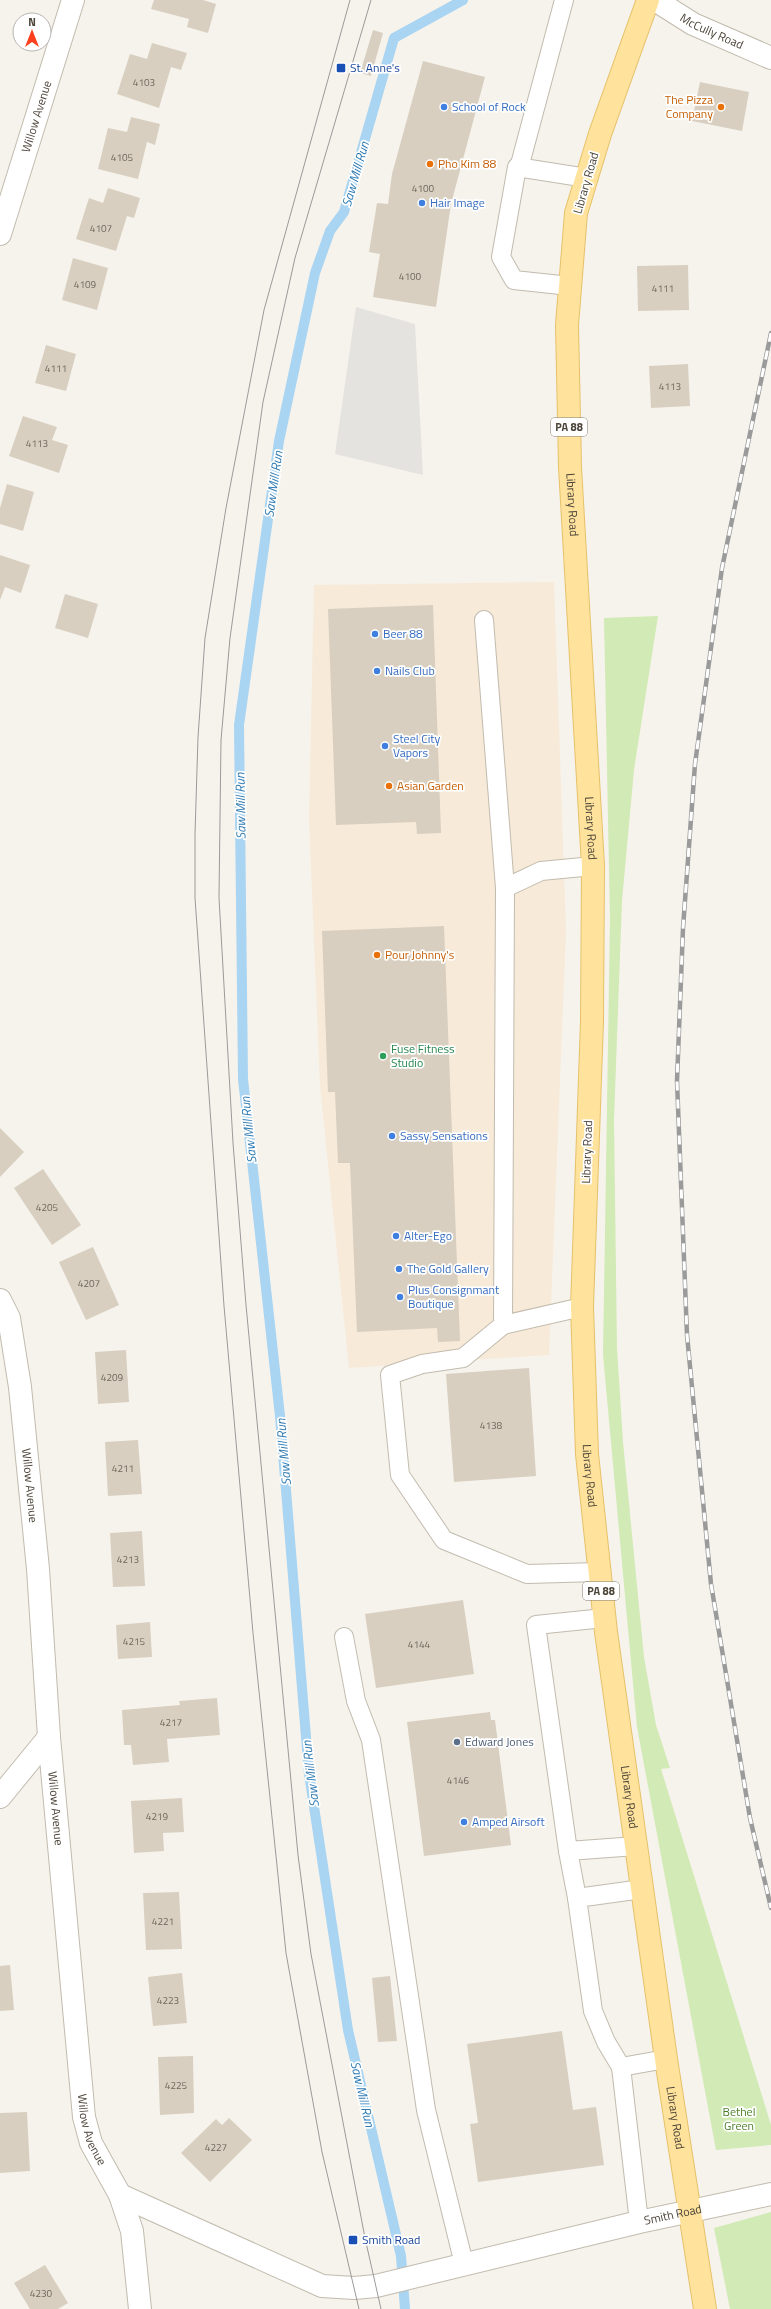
<svg xmlns="http://www.w3.org/2000/svg" width="771" height="2309" viewBox="0 0 771 2309" font-family="'Titillium Web',sans-serif">
<style>
.commercial{fill:#f7ead8}
.green{fill:#d2eab5}
.parking{fill:#e5e3e0}
.lines{fill:none;stroke-linecap:round;stroke-linejoin:round}
.stream{stroke:#a9d4f2;stroke-width:10}
.building{fill:#d8cfc1}
.service-casing{stroke:#c2bbae;stroke-width:20}
.minor-casing{stroke:#c2bbae;stroke-width:24}
.primary-casing{stroke:#e6c16a;stroke-width:24}
.service{stroke:#fff;stroke-width:18}
.minor{stroke:#fff;stroke-width:22}
.primary{stroke:#ffe39c;stroke-width:22}
.tram{stroke:#9a9a9a;stroke-width:1}
.rail-casing{stroke:#9a9a9a;stroke-width:4.5}
.rail{stroke:#fff;stroke-width:3;stroke-dasharray:9;stroke-linecap:butt}
.transit-dot{fill:#1a4fb4;stroke:#fff;stroke-width:1.5}
.shop-dot{fill:#3f7fe0;stroke:#fff;stroke-width:1.5}
.food-dot{fill:#e8710a;stroke:#fff;stroke-width:1.5}
.leisure-dot{fill:#2e9e5b;stroke:#fff;stroke-width:1.5}
.service-dot{fill:#5c6f8a;stroke:#fff;stroke-width:1.5}
.labels{text-anchor:middle;stroke-width:3.5;stroke-linejoin:round;paint-order:stroke}
.number-label{font-size:10px;fill:#6e675b}
.shield{fill:#fff;stroke:#817c74;stroke-width:1}
.shield-label{font-size:11px;font-weight:bold;fill:#4b4439}
.street-label{font-size:12px;fill:#4b4439;stroke:#fff}
.transit-label{font-size:12px;fill:#164399;stroke:#fff;text-anchor:start}
.food-label{font-size:12px;fill:#c56008;stroke:#fff;text-anchor:start}
.shop-label{font-size:12px;fill:#366cbe;stroke:#fff;text-anchor:start}
.leisure-label{font-size:12px;fill:#27864d;stroke:#fff;text-anchor:start}
.service-label{font-size:12px;fill:#4e5e75;stroke:#fff;text-anchor:start}
.park-label{font-size:12px;fill:#4a7f2a;stroke:#fff}
.water-label{font-size:13px;font-style:italic;fill:#2e7ab2;stroke:#fff}
</style>
<rect width="100%" height="100%" fill="#f6f3ec"/>
<polygon class="commercial" points="554,582 566,931 549,1355 349,1368 320,1086 309,819 314,585"/>
<g class="green">
<polygon points="658,616 634,770 622,901 614,1120 617,1348 623,1442 644,1657 656,1725 670,1768 661,1769 771,2125 771,2145 716,2150 637,1727 603,1355 610,919 604,618"/>
<polygon points="771,2212 771,2309 730,2309 714,2228"/>
</g>
<polygon class="parking" points="356,307 415,324 423,475 335,454"/>
<g class="lines">
<polyline class="stream" points="405,2309 401,2256 348,2030 309,1774 280,1416 243,1079 239,725 279,441 315,273 330,231 344,212 394,38 463,0"/>
</g>
<g class="building">
<polygon points="154,0 203,0 216,4 208,33 187,27 189,19 151,9"/>
<polygon points="373,30 383,33 371,76 360,73"/>
<polygon points="152,43 187,53 181,70 171,67 159,108 117,94 130,54 147,59"/>
<polygon points="423,61 485,77 451,204 436,307 373,297 380,254 369,252 377,203 388,204 392,174"/>
<polygon points="700,82 749,92 742,131 692,121"/>
<polygon points="131,117 160,124 155,145 147,142 138,179 98,169 108,128 127,132"/>
<polygon points="108,188 140,198 134,218 127,216 116,251 76,239 89,198 103,203"/>
<polygon points="73,258 108,268 97,310 62,300"/>
<polygon points="688,265 689,310 638,311 637,266"/>
<polygon points="46,345 76,354 66,391 35,383"/>
<polygon points="688,364 690,406 651,408 649,366"/>
<polygon points="23,416 57,427 52,440 68,445 59,473 9,456"/>
<polygon points="7,484 34,492 23,531 0,524 0,508"/>
<polygon points="0,555 30,565 21,593 5,587 0,600"/>
<polygon points="65,594 98,604 88,638 55,628"/>
<polygon points="433,605 441,833 417,834 416,822 336,825 328,609"/>
<polygon points="444,926 460,1341 438,1342 437,1328 357,1332 350,1163 338,1163 335,1092 328,1092 322,931"/>
<polygon points="0,1128 24,1152 0,1177"/>
<polygon points="43,1169 81,1225 52,1245 14,1188"/>
<polygon points="93,1247 119,1305 86,1320 59,1262"/>
<polygon points="126,1350 129,1402 98,1404 95,1352"/>
<polygon points="529,1368 536,1476 454,1482 446,1374"/>
<polygon points="138,1440 142,1494 108,1496 105,1442"/>
<polygon points="142,1531 145,1586 113,1587 110,1533"/>
<polygon points="463,1600 474,1674 376,1688 365,1614"/>
<polygon points="150,1622 152,1657 118,1659 116,1625"/>
<polygon points="217,1698 220,1735 167,1739 169,1762 133,1765 131,1745 124,1745 122,1710 180,1705 179,1701"/>
<polygon points="490,1712 491,1720 495,1720 511,1845 424,1856 407,1722"/>
<polygon points="182,1798 184,1832 163,1833 164,1851 134,1853 131,1801"/>
<polygon points="179,1892 182,1949 146,1950 143,1893"/>
<polygon points="10,1965 14,2010 0,2011 0,1966"/>
<polygon points="182,1973 187,2023 153,2026 148,1977"/>
<polygon points="390,1976 397,2041 378,2042 372,1978"/>
<polygon points="562,2031 573,2110 596,2107 604,2165 478,2182 470,2124 478,2123 467,2044"/>
<polygon points="193,2056 194,2113 160,2115 158,2057"/>
<polygon points="27,2112 30,2171 0,2173 0,2113"/>
<polygon points="229,2118 252,2140 210,2182 181,2153 216,2119 222,2125"/>
<polygon points="45,2265 68,2303 58,2309 30,2309 14,2283"/>
</g>
<g class="lines">
<defs>
<g id="service">
<polyline points="519,168 564,0"/>
<polyline points="570,286 514,280 501,257 517,167 587,178"/>
<polyline points="484,620 505,888 503,1325"/>
<polyline points="505,888 541,871 593,866"/>
<polyline points="582,1307 503,1325 463,1358 422,1364 390,1375 400,1475 444,1540 527,1574 599,1572"/>
<polyline points="604,1618 536,1625 568,1851 636,1846"/>
<polyline points="344,1637 356,1701 371,1740 426,2110 464,2264"/>
<polyline points="568,1851 577,1898"/>
<polyline points="621,2067 606,2042 593,2011 577,1898 642,1889"/>
<polyline points="639,2222 621,2067 666,2059"/>
</g>
<g id="minor">
<path id="s1" d="M655,0L693,24L771,58"/>
<path id="s2" d="M0,234L73,0"/>
<path id="s3" d="M0,1300L9,1318L20,1387L38,1569L49,1737L84,2117L91,2143L120,2195L132,2231L140,2309"/>
<polyline points="0,1797 49,1737"/>
<path id="s4" d="M120,2195L322,2286L354,2288L376,2286L639,2222L771,2194"/>
</g>
<g id="primary">
<path id="s5" d="M648,0L600,134L576,213L567,325L570,467L593,866L592,1021L582,1307L587,1454L606,1632L666,2059L705,2309"/>
</g>
</defs>
<use href="#service" class="service-casing"/>
<use href="#minor" class="minor-casing"/>
<use href="#primary" class="primary-casing"/>
<use href="#service" class="service"/>
<use href="#minor" class="minor"/>
<use href="#primary" class="primary"/>
<g class="tram">
<polyline points="350,0 264,310 226,508 205,638 198,737 195,834 195,898 224,1306 253,1633 286,1953 322,2152 359,2309"/>
<polyline points="371,0 295,258 263,402 230,638 221,740 219,898 233,1143 246,1305 298,1855 311,1954 365,2238 381,2309"/>
</g>
<defs>
<polyline id="rail" points="771,333 722,568 695,764 683,928 677,1081 687,1335 711,1584 750,1818 771,1908"/>
</defs>
<use href="#rail" class="rail-casing"/>
<use href="#rail" class="rail"/>
</g>
<g class="transit-dot">
<rect x="336" y="63" width="10" height="10" rx="2"/>
<rect x="348" y="2235" width="10" height="10" rx="2"/>
</g>
<g class="shop-dot">
<circle cx="444" cy="107" r="4"/>
<circle cx="422" cy="203" r="4"/>
<circle cx="375" cy="634" r="4"/>
<circle cx="377" cy="671" r="4"/>
<circle cx="385" cy="746" r="4"/>
<circle cx="392" cy="1136" r="4"/>
<circle cx="396" cy="1236" r="4"/>
<circle cx="399" cy="1269" r="4"/>
<circle cx="400" cy="1297" r="4"/>
<circle cx="464" cy="1822" r="4"/>
</g>
<g class="food-dot">
<circle cx="721" cy="107" r="4"/>
<circle cx="430" cy="164" r="4"/>
<circle cx="389" cy="786" r="4"/>
<circle cx="377" cy="955" r="4"/>
</g>
<circle class="leisure-dot" cx="383" cy="1056" r="4"/>
<circle class="service-dot" cx="457" cy="1742" r="4"/>
<g class="labels">
<g class="number-label">
<text x="144" y="86">4103</text>
<text x="122" y="161">4105</text>
<text x="423" y="192">4100</text>
<text x="101" y="232">4107</text>
<text x="410" y="280">4100</text>
<text x="85" y="288">4109</text>
<text x="663" y="292">4111</text>
<text x="56" y="372">4111</text>
<text x="670" y="390">4113</text>
<text x="37" y="447">4113</text>
<text x="47" y="1211">4205</text>
<text x="89" y="1287">4207</text>
<text x="112" y="1381">4209</text>
<text x="491" y="1429">4138</text>
<text x="123" y="1472">4211</text>
<text x="128" y="1563">4213</text>
<text x="134" y="1645">4215</text>
<text x="419" y="1648">4144</text>
<text x="171" y="1726">4217</text>
<text x="458" y="1784">4146</text>
<text x="157" y="1820">4219</text>
<text x="163" y="1925">4221</text>
<text x="168" y="2004">4223</text>
<text x="176" y="2089">4225</text>
<text x="216" y="2151">4227</text>
<text x="41" y="2297">4230</text>
</g>
<g class="shield">
<rect x="551" y="418" width="36" height="18" rx="3"/>
<rect x="583" y="1582" width="36" height="18" rx="3"/>
</g>
<g class="shield-label">
<text x="569" y="431">PA 88</text>
<text x="601" y="1595">PA 88</text>
</g>
<g class="street-label">
<text dy="4" stroke="none"><textPath href="#s1" startOffset="65">McCully Road</textPath></text>
<text dy="4" stroke="none"><textPath href="#s2" startOffset="123">Willow Avenue</textPath></text>
<text transform="translate(586 183) rotate(-74)" y="4">Library Road</text>
<text dy="4" stroke="none"><textPath href="#s5" startOffset="517">Library Road</textPath></text>
<text dy="4" stroke="none"><textPath href="#s5" startOffset="841">Library Road</textPath></text>
<text transform="translate(587 1152) rotate(-88)" y="4">Library Road</text>
<text dy="4" stroke="none"><textPath href="#s5" startOffset="1489">Library Road</textPath></text>
<text dy="4" stroke="none"><textPath href="#s3" startOffset="189">Willow Avenue</textPath></text>
<text dy="4" stroke="none"><textPath href="#s5" startOffset="1813">Library Road</textPath></text>
<text dy="4" stroke="none"><textPath href="#s3" startOffset="513">Willow Avenue</textPath></text>
<text dy="4" stroke="none"><textPath href="#s5" startOffset="2137">Library Road</textPath></text>
<text dy="4" stroke="none"><textPath href="#s3" startOffset="837">Willow Avenue</textPath></text>
<text dy="4" stroke="none"><textPath href="#s4" startOffset="581">Smith Road</textPath></text>
</g>
<g class="transit-label">
<text x="350" y="72">St. Anne's</text>
<text x="362" y="2244">Smith Road</text>
</g>
<g class="food-label">
<text x="713" y="104" text-anchor="end">The Pizza<tspan x="713" dy="14">Company</tspan></text>
<text x="438" y="168">Pho Kim 88</text>
<text x="397" y="790">Asian Garden</text>
<text x="385" y="959">Pour Johnny's</text>
</g>
<g class="shop-label">
<text x="452" y="111">School of Rock</text>
<text x="430" y="207">Hair Image</text>
<text x="383" y="638">Beer 88</text>
<text x="385" y="675">Nails Club</text>
<text x="393" y="743">Steel City<tspan x="393" dy="14">Vapors</tspan></text>
<text x="400" y="1140">Sassy Sensations</text>
<text x="404" y="1240">Alter-Ego</text>
<text x="407" y="1273">The Gold Gallery</text>
<text x="408" y="1294">Plus Consignmant<tspan x="408" dy="14">Boutique</tspan></text>
<text x="472" y="1826">Amped Airsoft</text>
</g>
<g class="leisure-label">
<text x="391" y="1053">Fuse Fitness<tspan x="391" dy="14">Studio</tspan></text>
</g>
<g class="service-label">
<text x="465" y="1746">Edward Jones</text>
</g>
<g class="park-label">
<text x="739" y="2116">Bethel<tspan x="739" dy="14">Green</tspan></text>
</g>
<g class="water-label">
<text transform="translate(355 174) rotate(-74)" y="5">Saw Mill Run</text>
<text transform="translate(273 484) rotate(-82)" y="5">Saw Mill Run</text>
<text transform="translate(240 806) rotate(-91)" y="5">Saw Mill Run</text>
<text transform="translate(248 1130) rotate(-96)" y="5">Saw Mill Run</text>
<text transform="translate(283 1452) rotate(-95)" y="5">Saw Mill Run</text>
<text transform="translate(310 1774) rotate(-97)" y="5">Saw Mill Run</text>
<text transform="translate(363 2094) rotate(77)" y="5">Saw Mill Run</text>
</g>
</g>
<g transform="translate(32 32)"><circle r="19" fill="#ffffff" stroke="#b7b4b0"/>
<path d="M0-3L7 15L0 10L-7 15Z" fill="#fc3f1d"/>
<text y="-6" font-size="11" font-weight="bold" text-anchor="middle" fill="#4b4439">N</text>
</g>
</svg>
